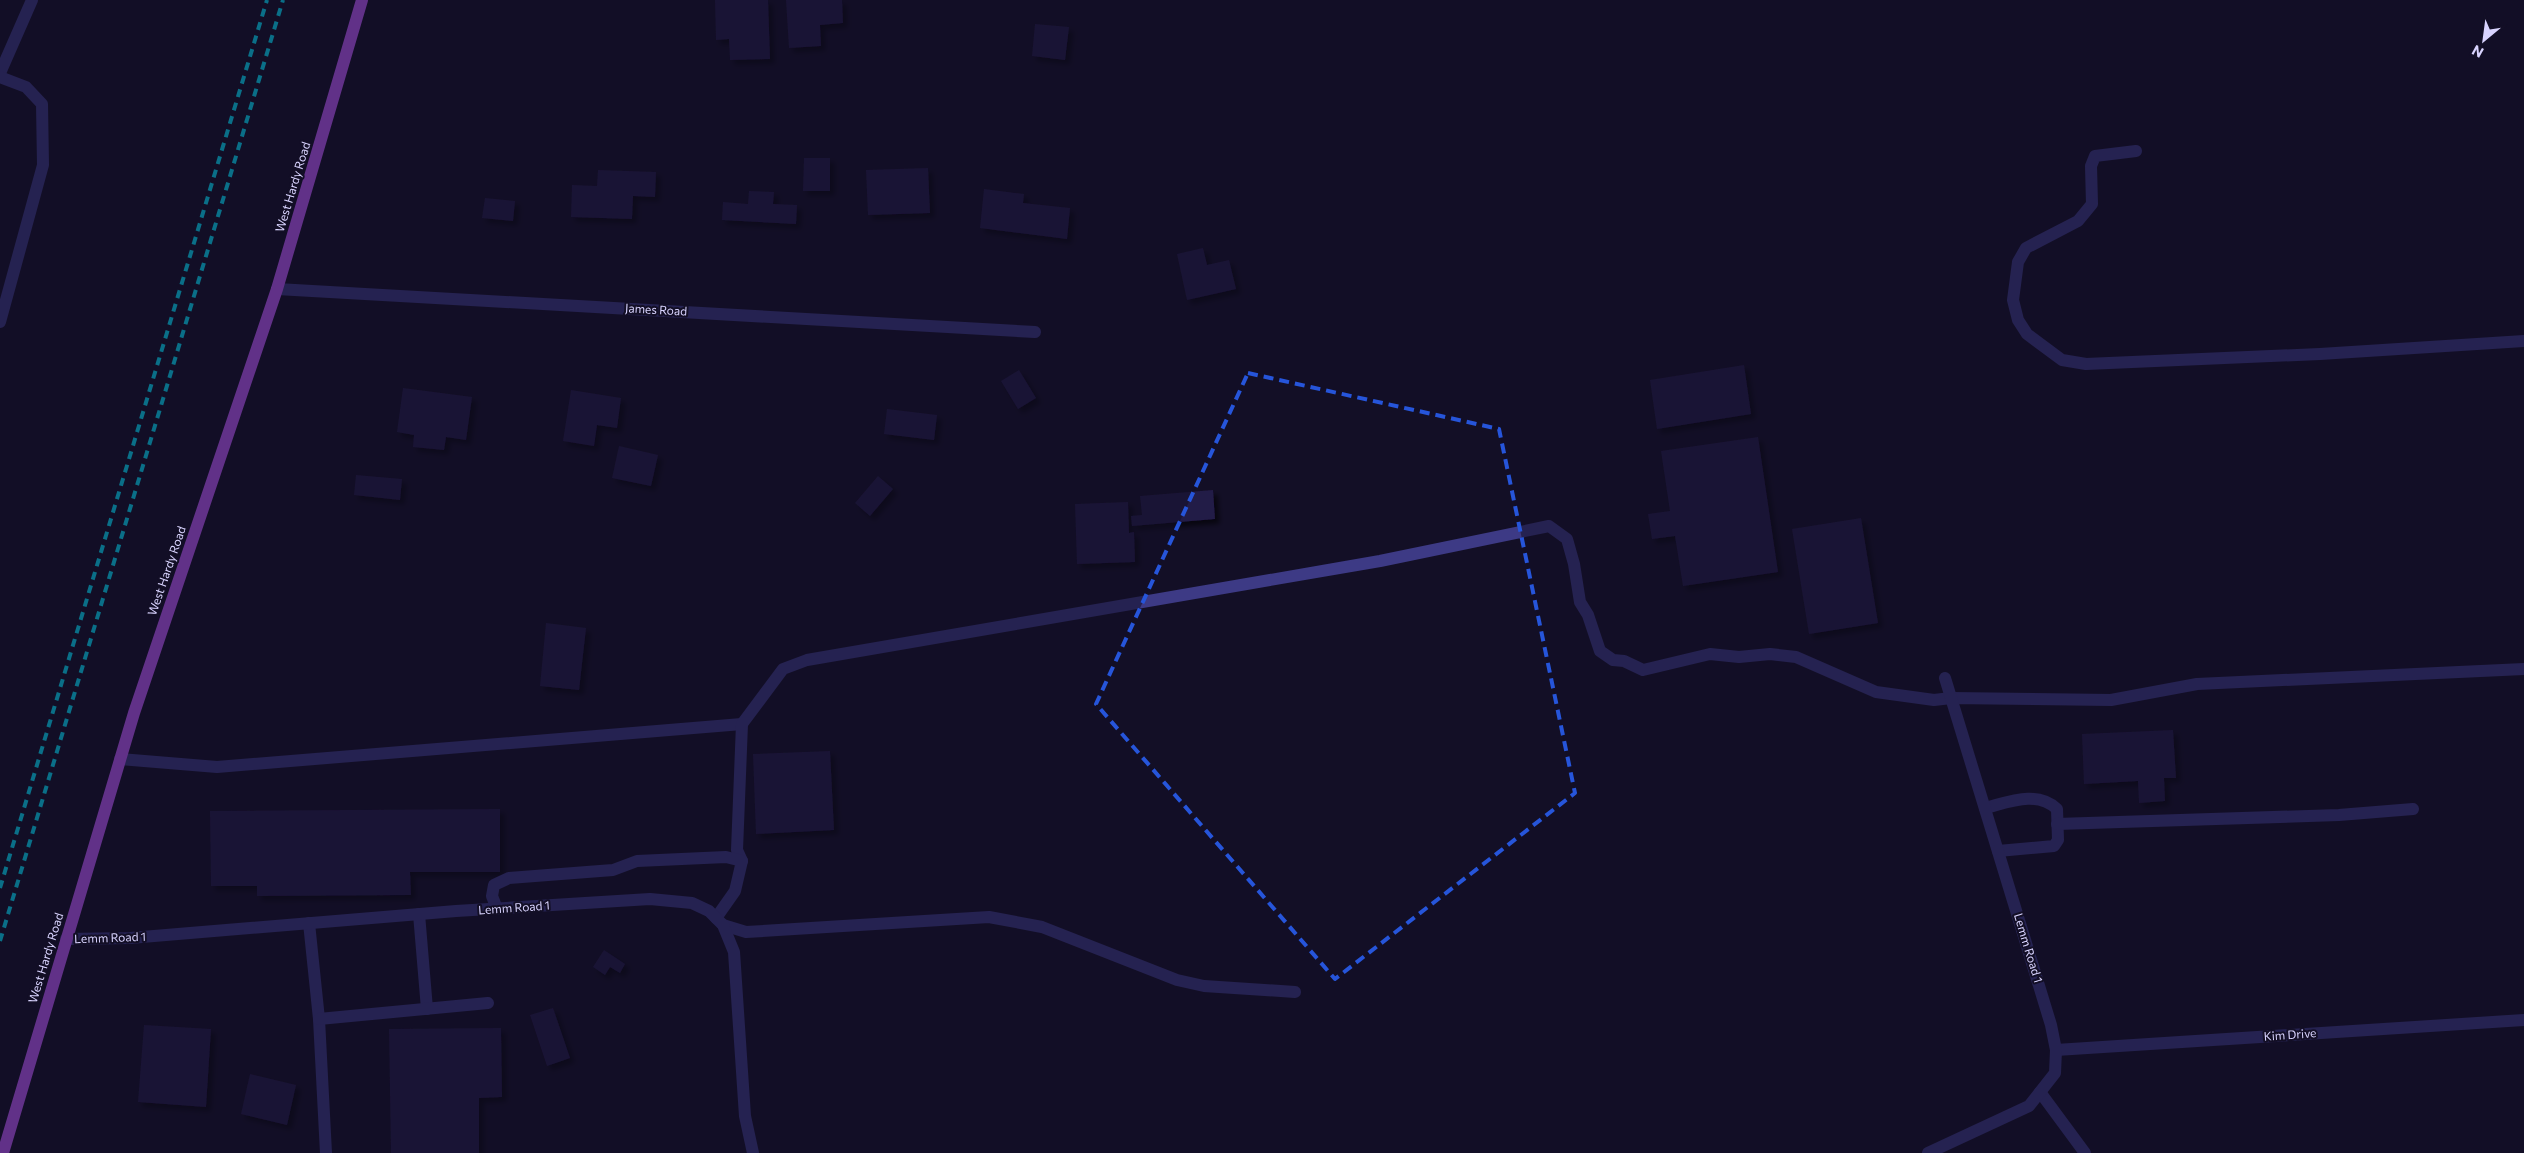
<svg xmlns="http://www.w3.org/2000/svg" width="2524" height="1153" viewBox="0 0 2524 1153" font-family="Commissioner,sans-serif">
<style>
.building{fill:#241b47;filter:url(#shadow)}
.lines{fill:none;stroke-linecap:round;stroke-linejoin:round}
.minor{stroke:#3d3a85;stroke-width:12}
.major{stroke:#c25bff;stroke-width:12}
.rail{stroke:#00e5ff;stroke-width:4;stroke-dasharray:8 6;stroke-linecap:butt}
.marked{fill:none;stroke:#2655da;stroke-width:4;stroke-dasharray:10 6;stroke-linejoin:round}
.labels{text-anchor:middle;stroke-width:4;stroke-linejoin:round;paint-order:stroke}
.street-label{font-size:12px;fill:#d9d4ff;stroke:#130f26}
</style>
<defs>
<filter id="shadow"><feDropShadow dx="4.5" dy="4.5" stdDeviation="2.5" flood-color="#0009"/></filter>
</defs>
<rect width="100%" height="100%" fill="#130f26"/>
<g class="building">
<polygon points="715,0 768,0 770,59 730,60 729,39 716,40"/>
<polygon points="786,0 842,0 843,23 820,25 821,46 789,48"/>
<polygon points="1035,24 1069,27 1065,60 1032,56"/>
<polygon points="804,158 830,158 830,191 803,191"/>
<polygon points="928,168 930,213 868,215 866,170"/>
<polygon points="598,170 656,172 655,197 633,196 632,219 571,217 572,185 597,186"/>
<polygon points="984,189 1024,194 1023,203 1070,208 1067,239 980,228"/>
<polygon points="749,191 774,192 773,204 797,205 796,224 722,220 723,202 748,204"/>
<polygon points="485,198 515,201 513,221 482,218"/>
<polygon points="1203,248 1207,265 1229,260 1236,289 1187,300 1177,254"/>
<polygon points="1744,365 1751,414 1657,429 1650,380"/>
<polygon points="1019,370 1036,398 1018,409 1001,381"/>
<polygon points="403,388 472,397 466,440 446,437 444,450 413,447 414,435 397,432"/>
<polygon points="571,390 621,398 617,428 597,425 594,446 563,441"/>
<polygon points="887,409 937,415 934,440 884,434"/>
<polygon points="1758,437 1778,572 1683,586 1675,536 1652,539 1648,514 1670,511 1661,451"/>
<polygon points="619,446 658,455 651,486 612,478"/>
<polygon points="356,475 402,479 400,500 354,495"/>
<polygon points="878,476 893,489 870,516 855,503"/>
<polygon points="1213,490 1215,519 1132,526 1131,516 1142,515 1140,496"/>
<polygon points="1128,502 1129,533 1134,532 1135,562 1077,564 1075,504"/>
<polygon points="1861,518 1878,623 1809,634 1792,529"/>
<polygon points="546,623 586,628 579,690 540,686"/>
<polygon points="2173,730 2176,778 2164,778 2165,801 2139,803 2138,781 2084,784 2082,734"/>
<polygon points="830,751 834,830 756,834 753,754"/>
<polygon points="500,809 500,872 410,872 411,895 257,896 257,886 211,886 210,811"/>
<polygon points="604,950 625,964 620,973 610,967 605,975 593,967"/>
<polygon points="553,1008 570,1058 547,1066 530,1015"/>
<polygon points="144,1025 211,1029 206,1107 138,1102"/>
<polygon points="501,1028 502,1097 479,1098 479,1153 391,1153 389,1029"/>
<polygon points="250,1074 296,1085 287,1125 241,1114"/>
</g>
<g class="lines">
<g class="minor">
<polyline points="0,73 32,0"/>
<polyline points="0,77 26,87 42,104 43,165 0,322"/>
<polyline points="2136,151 2095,156 2091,166 2092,204 2078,221 2026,248 2018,262 2013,300 2018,320 2027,334 2062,360 2086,364 2320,354 2524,341"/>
<polyline points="277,289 1035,332"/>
<polyline points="120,759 217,767 742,724"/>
<path d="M1985,808C2009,802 2037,790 2057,809L2058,840L2054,846L1998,851"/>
<polyline points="2057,824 2339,815 2413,809"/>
<polyline points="742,861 737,850 742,724 783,669 807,660 1380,561 1549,526 1567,539 1574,564 1580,602 1588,615 1600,651 1613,660 1624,661 1643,670 1710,654 1739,657 1770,654 1796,657 1876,692 1934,700 1951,698 2111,700 2197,684 2524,669"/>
<polyline points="497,909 492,896 494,885 509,878 613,870 637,861 726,857 742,861 735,891 716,918"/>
<polyline points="419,914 427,1009"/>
<polyline points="309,923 319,1019 326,1153"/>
<polyline points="723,925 746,932 989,917 1042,927 1177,980 1204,986 1295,992"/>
<polyline points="66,939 130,938 456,911 650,899 692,903 709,911 723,925 734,952 745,1116 753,1153"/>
<polyline points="319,1019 488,1003"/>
<polyline points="2056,1050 2524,1020"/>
<polyline points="2040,1092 2085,1153"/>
<polyline points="1928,1153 2029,1106 2055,1073 2056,1050 2051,1025 1945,678"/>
</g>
<polyline class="major" points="3,1153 134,713 277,289 362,0"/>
<g class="rail">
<polyline points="0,888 267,0"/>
<polyline points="0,941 283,0"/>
</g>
</g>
<path d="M0 0H2524V1153H0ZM1248,373L1499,429L1575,793L1335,979L1096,704Z" fill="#130f26" fill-opacity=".55" fill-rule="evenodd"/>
<path class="marked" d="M1248,373L1499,429L1575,793L1335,979L1096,704Z"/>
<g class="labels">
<g class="street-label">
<text transform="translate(293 187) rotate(-73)" y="4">West Hardy Road</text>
<text transform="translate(656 310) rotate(3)" y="4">James Road</text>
<text transform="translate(167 571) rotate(-71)" y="4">West Hardy Road</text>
<text transform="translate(514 908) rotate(-4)" y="4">Lemm Road 1</text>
<text transform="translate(110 938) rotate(-2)" y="4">Lemm Road 1</text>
<text transform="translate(2028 948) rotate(73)" y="4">Lemm Road 1</text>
<text transform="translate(46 958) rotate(-73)" y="4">West Hardy Road</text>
<text transform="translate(2290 1035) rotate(-4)" y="4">Kim Drive</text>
</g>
</g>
<g transform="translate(2484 40) rotate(209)" stroke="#130f26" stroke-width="4" paint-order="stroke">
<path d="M0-4L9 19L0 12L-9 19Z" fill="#d9d4ff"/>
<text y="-8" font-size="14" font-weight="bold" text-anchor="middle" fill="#d9d4ff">N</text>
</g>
</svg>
